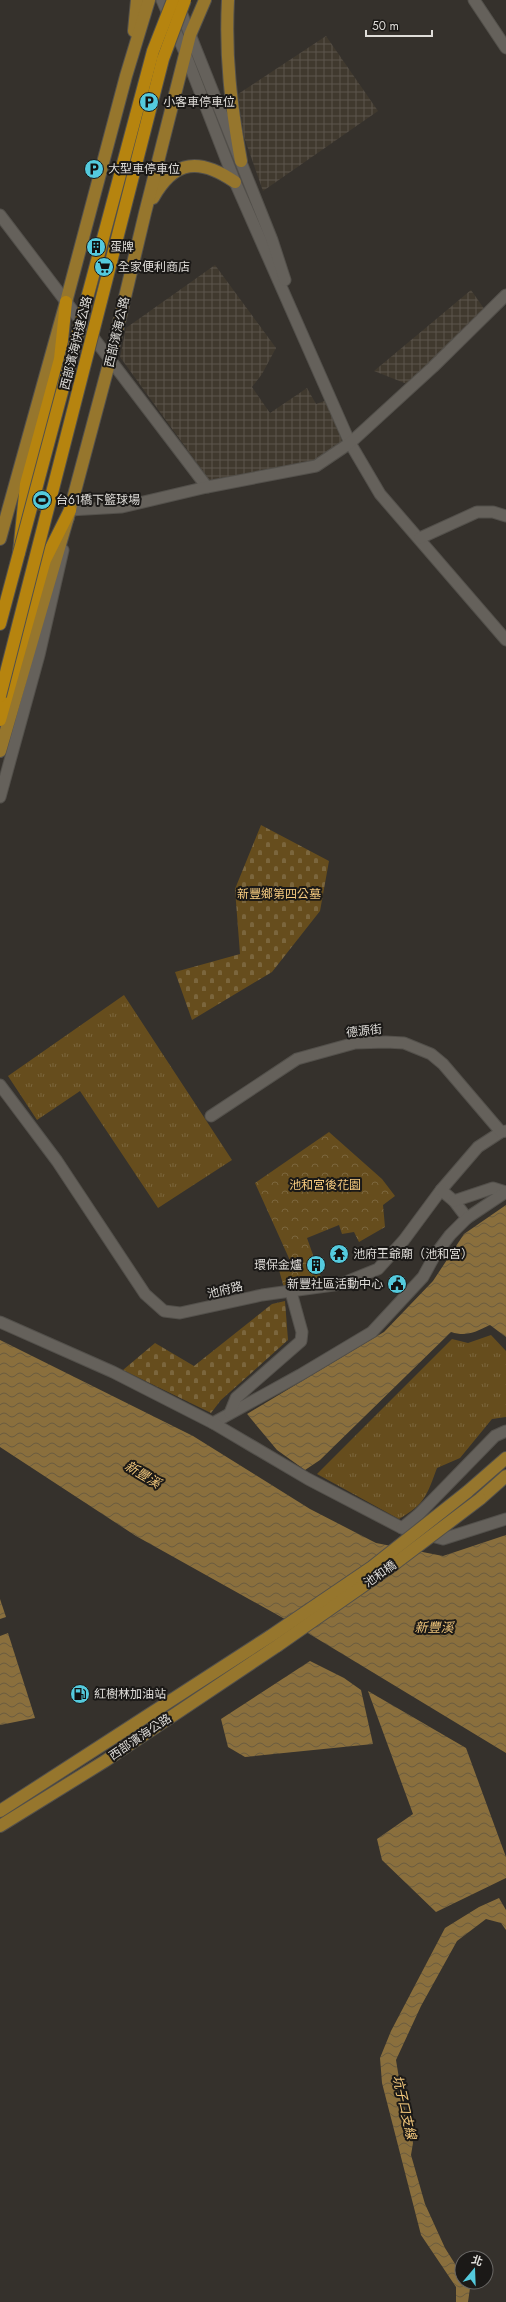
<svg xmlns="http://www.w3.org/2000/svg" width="506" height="2302" viewBox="0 0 506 2302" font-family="Jost,'Noto Sans TC',sans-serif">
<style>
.industrial{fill:url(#industrial-grid)}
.grass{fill:url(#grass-tufts)}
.forest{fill:url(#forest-crowns)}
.cemetery{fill:url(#cemetery-stones)}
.pitch{fill:#664d1d}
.water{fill:url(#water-waves)}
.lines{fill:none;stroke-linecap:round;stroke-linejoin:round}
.minor-casing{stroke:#53504b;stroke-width:13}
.major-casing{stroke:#53504b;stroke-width:14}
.highway-casing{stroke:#53504b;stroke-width:14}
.minor{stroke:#65615b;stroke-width:11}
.major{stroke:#96762d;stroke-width:12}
.highway{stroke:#b6840f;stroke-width:12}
.major-bridge-casing{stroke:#53504b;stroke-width:14;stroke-linecap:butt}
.highway-bridge-casing{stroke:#53504b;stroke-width:14;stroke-linecap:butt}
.major-bridge{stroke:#96762d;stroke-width:12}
.highway-bridge{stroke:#b6840f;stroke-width:12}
.labels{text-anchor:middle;stroke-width:4;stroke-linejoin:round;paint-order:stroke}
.poi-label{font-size:12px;fill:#dfddd9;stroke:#1b1917;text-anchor:start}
.street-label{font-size:12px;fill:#dfddd9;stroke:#1b1917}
.park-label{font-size:12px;fill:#f6cb7f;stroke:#1b1917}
.water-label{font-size:13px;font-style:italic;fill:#f3c87c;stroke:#1b1917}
</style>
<defs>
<pattern id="industrial-grid" width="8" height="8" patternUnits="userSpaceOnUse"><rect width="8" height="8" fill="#40392e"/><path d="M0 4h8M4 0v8" fill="none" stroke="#5b554c"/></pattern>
<pattern id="grass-tufts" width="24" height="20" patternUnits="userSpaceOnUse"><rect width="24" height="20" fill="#664d1d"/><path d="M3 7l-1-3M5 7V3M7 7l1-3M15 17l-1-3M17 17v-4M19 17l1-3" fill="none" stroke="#7b663d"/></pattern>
<pattern id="forest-crowns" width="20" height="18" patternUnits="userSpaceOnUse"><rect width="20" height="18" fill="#664d1d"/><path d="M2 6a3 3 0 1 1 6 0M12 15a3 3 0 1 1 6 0" fill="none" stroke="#7b663d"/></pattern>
<pattern id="cemetery-stones" width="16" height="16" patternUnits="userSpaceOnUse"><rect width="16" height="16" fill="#664d1d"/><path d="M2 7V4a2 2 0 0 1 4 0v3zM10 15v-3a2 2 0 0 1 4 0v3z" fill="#7b663d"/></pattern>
<pattern id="water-waves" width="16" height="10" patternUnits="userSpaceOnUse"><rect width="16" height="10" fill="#8a6f3d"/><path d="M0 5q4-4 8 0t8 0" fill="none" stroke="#6a5b3f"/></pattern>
</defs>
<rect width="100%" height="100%" fill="#35312c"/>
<g class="industrial">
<polygon points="326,36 378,111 263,191 244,137 238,94"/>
<polygon points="215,265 276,348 262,374 252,387 270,413 307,388 316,404 327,400 342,441 312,463 210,481 120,357 126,328"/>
<polygon points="471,290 485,310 407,384 374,371"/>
</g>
<g class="grass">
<polygon points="124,995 232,1160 158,1208 80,1091 37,1120 8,1076"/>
<path d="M491,1335L506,1351V1417L492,1419L460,1458L437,1468C427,1495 425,1504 399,1519L317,1474L452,1339L468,1343Z"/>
</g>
<polygon class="forest" points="329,1132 382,1179 395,1196 383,1205 385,1227 359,1242 354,1232 342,1234 339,1225 307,1238 322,1280 284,1288 279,1270 292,1265 255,1183"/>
<g class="cemetery">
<polygon points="261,825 329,861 320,911 272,972 192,1020 175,972 240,954 235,889"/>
<polygon points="285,1301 288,1340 221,1400 211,1413 123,1370 155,1343 194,1366 272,1304"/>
</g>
<polygon class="pitch" points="36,487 52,492 47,513 31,508"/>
<g class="water">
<path d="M506,1205V1337L490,1325C475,1332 467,1337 451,1332L320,1460L305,1470L277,1450L247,1414L384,1332L433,1281L464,1234Z"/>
<polygon points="0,1340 193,1436 310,1509 376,1543 443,1556 506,1535 506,1753 283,1618 136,1536 0,1447"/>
<polygon points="0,1599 6,1617 0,1619"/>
<polygon points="8,1633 35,1718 0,1725 0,1636"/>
<polygon points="310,1661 344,1678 361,1690 373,1744 245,1757 228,1747 221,1719"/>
<polygon points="368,1691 466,1748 506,1857 506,1878 436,1912 382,1860 377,1839 413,1814"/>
<polygon points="499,1898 506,1910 506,1930 501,1923 486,1919 457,1941 421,2006 396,2060 402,2097 413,2143 411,2155 425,2204 445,2248 462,2275 462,2282 466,2282 470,2288 468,2302 456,2302 456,2287 421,2235 382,2083 380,2058 391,2031 445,1928 479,1907"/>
</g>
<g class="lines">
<defs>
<g id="minor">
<polyline points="162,0 185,53 235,182 350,443 380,494 506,640"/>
<polyline points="474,0 506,48"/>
<polyline points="179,7 272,240 285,280"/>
<polyline points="0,215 207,487"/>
<polyline points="68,519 70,510 122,507 207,487 316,466 350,443 433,367 506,295"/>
<polyline points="420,538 477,512 493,512 506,516"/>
<polyline points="0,797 39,655 63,550"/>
<polyline points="0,1085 57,1161 145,1294 164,1311 180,1313 262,1295 341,1284 378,1269 404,1240 441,1190 478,1147 501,1132 506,1131"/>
<polyline points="211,1116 297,1059 355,1043 386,1042 404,1043 431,1054 443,1064 501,1132"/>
<polyline points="441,1190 454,1201 467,1218"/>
<polyline points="454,1201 493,1188 506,1192"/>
<polyline points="0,1322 113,1372 213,1423 300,1375 372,1332 423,1277 435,1255 450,1235 467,1218 506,1192"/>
<polyline points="230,1413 236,1398 301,1341 302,1332 291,1292"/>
<polyline points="213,1423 308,1479 402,1528 443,1539 506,1519"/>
<polyline points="402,1528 419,1514 495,1436 506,1431"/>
</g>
<g id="major">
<path d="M228,0C225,57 231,105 241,161"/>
<polyline points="134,31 137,0"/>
<path d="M153,198C175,159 200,158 235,182"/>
<polyline points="0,539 66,302 126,76 149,0"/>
<polyline points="0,751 70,510 110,360 145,213 190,35 205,0"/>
<polyline points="467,1492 506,1458"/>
<polyline points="480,1499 506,1476"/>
<polyline points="0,1811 269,1637"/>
<polyline points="0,1826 105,1761 277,1646"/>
</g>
<g id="highway">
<polyline points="0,624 19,553 26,484 60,359 66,302"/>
<polyline points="0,720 45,560 70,510"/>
</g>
</defs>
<use href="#minor" class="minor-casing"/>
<use href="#major" class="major-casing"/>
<use href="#highway" class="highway-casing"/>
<use href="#minor" class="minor"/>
<use href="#major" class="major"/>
<use href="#highway" class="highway"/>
<defs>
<g id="major-bridge">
<polyline points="269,1637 372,1567 467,1492"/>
<polyline points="277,1646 393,1565 480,1499"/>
</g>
<g id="highway-bridge">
<polyline points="19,553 153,51 173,0"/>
<polyline points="0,696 163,59 185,0"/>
</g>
</defs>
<use href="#major-bridge" class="major-bridge-casing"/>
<use href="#highway-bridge" class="highway-bridge-casing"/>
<use href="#major-bridge" class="major-bridge"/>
<use href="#highway-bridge" class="highway-bridge"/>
</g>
<defs>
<symbol id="parking-disc" viewBox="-11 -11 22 22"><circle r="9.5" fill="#54cadd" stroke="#1b1917"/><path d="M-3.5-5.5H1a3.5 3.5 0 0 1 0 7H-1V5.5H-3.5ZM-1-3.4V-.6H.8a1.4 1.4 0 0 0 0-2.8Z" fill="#111"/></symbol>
<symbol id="building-disc" viewBox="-11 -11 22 22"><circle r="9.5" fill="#54cadd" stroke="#1b1917"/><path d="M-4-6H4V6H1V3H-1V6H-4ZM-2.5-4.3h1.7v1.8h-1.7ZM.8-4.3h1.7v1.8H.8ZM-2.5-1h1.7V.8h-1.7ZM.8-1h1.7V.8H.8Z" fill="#111"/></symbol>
<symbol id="supermarket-disc" viewBox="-11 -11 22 22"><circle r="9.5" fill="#54cadd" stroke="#1b1917"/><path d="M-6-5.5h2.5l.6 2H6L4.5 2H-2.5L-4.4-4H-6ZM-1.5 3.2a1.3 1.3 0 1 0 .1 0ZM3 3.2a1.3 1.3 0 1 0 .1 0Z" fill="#111"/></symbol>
<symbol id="stadium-disc" viewBox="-11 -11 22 22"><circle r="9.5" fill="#54cadd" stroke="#1b1917"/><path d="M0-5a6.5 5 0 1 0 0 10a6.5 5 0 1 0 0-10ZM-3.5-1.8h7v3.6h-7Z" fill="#111"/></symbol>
<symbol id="temple-disc" viewBox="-11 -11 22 22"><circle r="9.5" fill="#54cadd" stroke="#1b1917"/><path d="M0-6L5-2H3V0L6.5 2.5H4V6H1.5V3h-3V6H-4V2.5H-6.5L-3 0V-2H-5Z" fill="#111"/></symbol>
<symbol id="civic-disc" viewBox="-11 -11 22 22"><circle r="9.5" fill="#54cadd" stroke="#1b1917"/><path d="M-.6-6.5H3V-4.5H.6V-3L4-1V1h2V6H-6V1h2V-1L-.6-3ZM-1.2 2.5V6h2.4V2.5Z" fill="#111"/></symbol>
<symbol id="fuel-disc" viewBox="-11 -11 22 22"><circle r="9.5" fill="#54cadd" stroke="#1b1917"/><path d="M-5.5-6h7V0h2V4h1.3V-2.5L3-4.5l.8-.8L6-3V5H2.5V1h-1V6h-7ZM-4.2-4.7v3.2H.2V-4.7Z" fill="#111"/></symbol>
</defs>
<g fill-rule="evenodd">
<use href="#parking-disc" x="138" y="91" width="22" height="22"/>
<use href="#parking-disc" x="83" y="158" width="22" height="22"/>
<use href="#building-disc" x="85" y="236" width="22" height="22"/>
<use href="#supermarket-disc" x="93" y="256" width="22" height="22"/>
<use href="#stadium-disc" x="31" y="489" width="22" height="22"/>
<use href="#temple-disc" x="328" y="1243" width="22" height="22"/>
<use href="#building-disc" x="305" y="1254" width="22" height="22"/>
<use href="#civic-disc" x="386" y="1273" width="22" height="22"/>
<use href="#fuel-disc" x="69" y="1683" width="22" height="22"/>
</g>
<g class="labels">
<g class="poi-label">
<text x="163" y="106">小客車停車位</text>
<text x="108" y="173">大型車停車位</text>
<text x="110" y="251">蛋牌</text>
<text x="118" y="271">全家便利商店</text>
<text x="56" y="504">台61橋下籃球場</text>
<text x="353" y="1258">池府王爺廟（池和宮）</text>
<text x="302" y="1269" text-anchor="end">環保金爐</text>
<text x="383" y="1288" text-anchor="end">新豐社區活動中心</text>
<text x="94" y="1698">紅樹林加油站</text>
</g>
<g class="street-label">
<text transform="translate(117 332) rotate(-77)" y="4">西部濱海公路</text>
<text transform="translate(76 343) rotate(-76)" y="4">西部濱海快速公路</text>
<text transform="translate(364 1031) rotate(-6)" y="4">德源街</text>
<text transform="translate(225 1290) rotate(-13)" y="4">池府路</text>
<text transform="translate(380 1574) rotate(-35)" y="4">池和橋</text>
<text transform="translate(140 1737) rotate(-34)" y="4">西部濱海公路</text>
</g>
<g class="park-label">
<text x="279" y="898">新豐鄉第四公墓</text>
<text x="325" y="1189">池和宮後花園</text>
</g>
<g class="water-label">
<text transform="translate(143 1474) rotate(31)" y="5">新豐溪</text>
<text x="434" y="1632">新豐溪</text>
<text transform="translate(405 2107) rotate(77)" y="5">坑子口支線</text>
</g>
</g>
<g transform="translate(474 2270) rotate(19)"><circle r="19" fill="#1b1917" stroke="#696765"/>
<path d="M0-3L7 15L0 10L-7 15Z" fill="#54cadd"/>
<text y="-6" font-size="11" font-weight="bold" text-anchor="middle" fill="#dfddd9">北</text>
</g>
<path d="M366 30v6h66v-6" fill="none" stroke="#dfddd9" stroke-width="2"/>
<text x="372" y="30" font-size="12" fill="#dfddd9" stroke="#1b1917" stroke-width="3" paint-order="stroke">50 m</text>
</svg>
